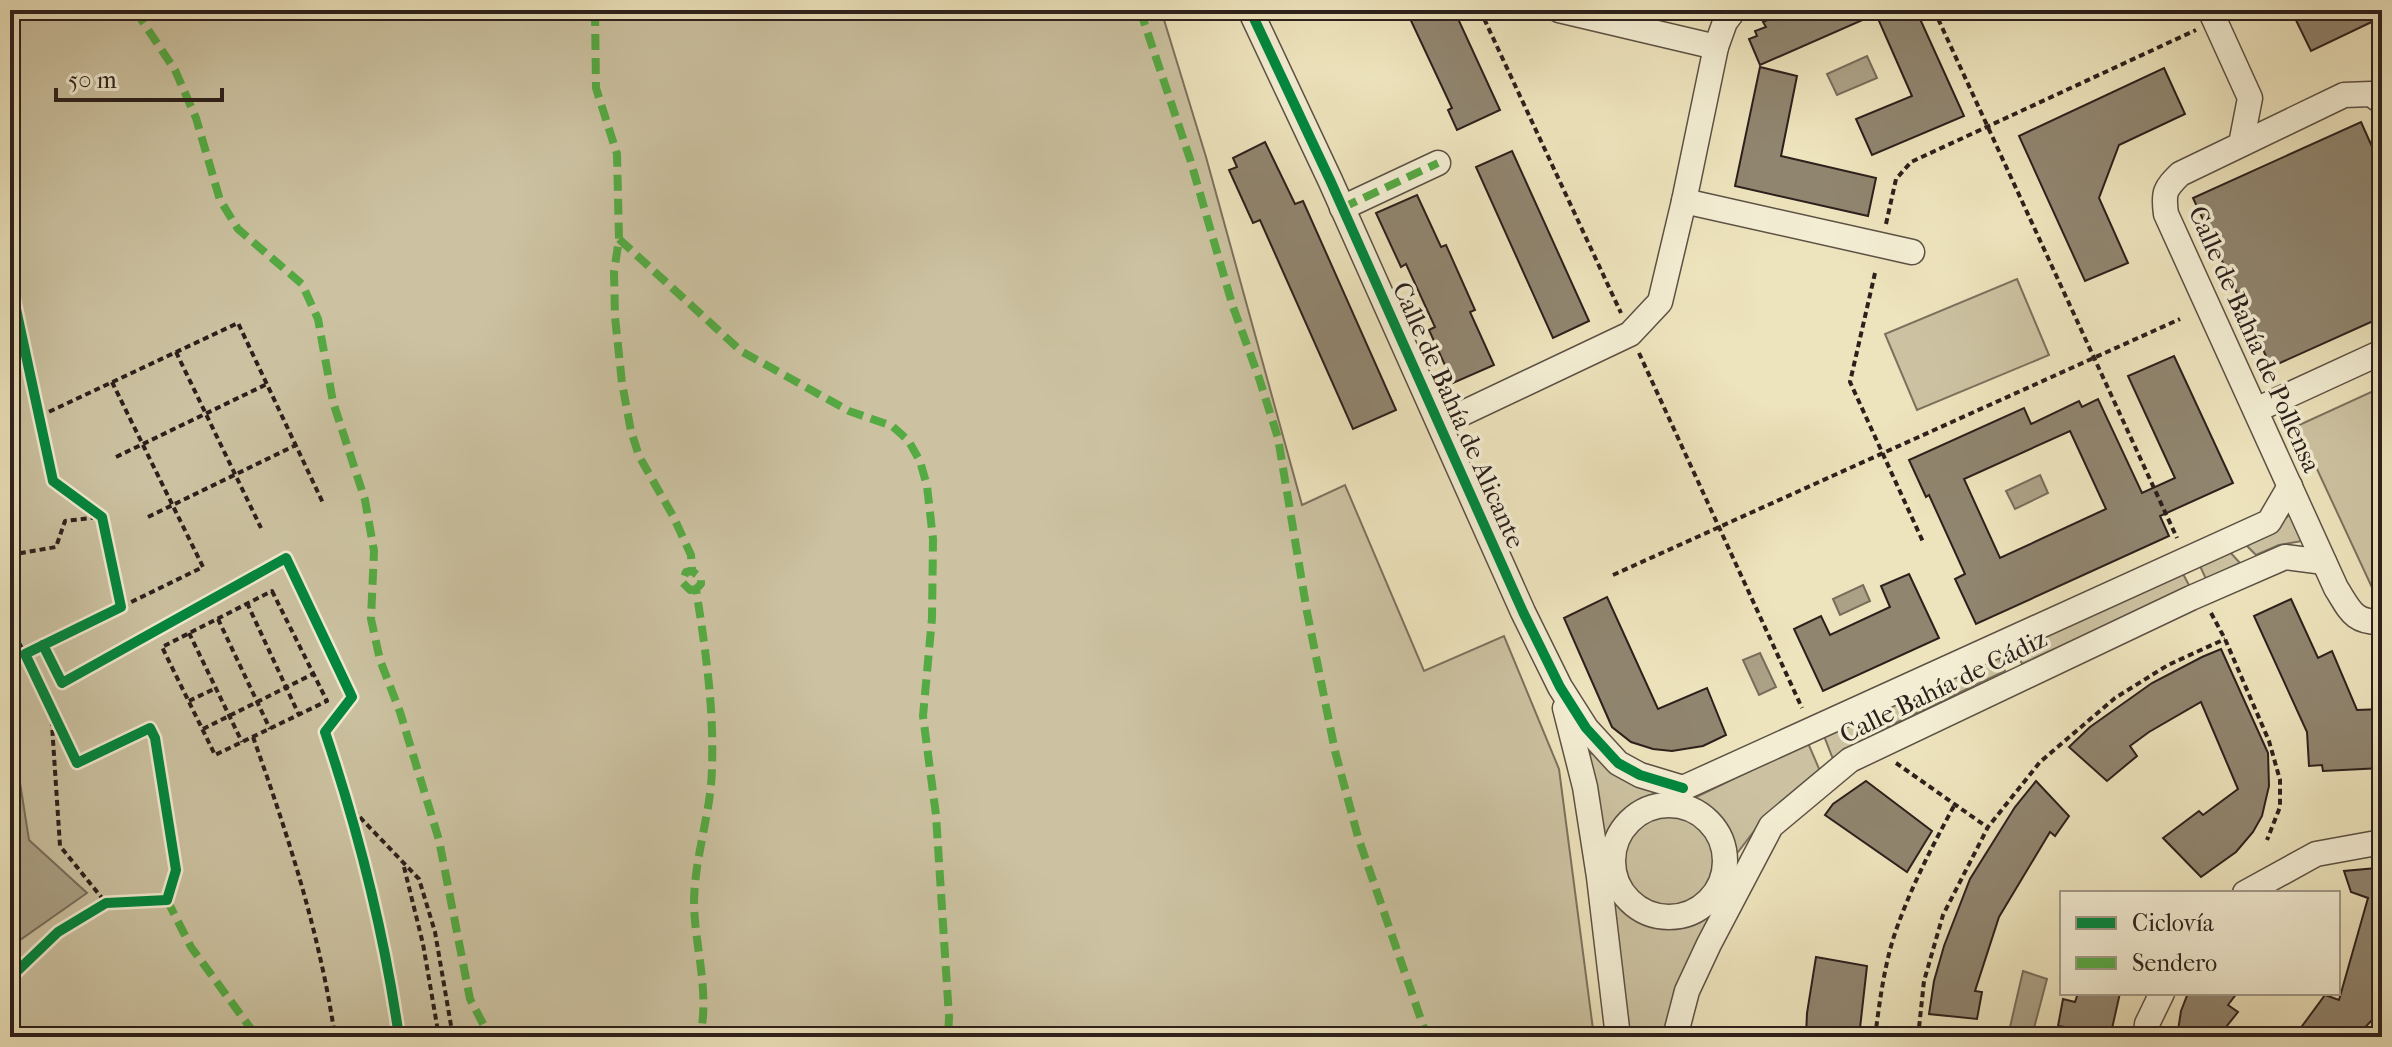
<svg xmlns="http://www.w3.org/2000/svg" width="2392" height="1047" viewBox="0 0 2392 1047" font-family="'IM FELL French Canon',serif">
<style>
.green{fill:#ccc2a1;stroke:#7c715e;stroke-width:2}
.water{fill:#aba186;stroke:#786d5c;stroke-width:2}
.building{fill:#90856f;stroke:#2c201c;stroke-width:2;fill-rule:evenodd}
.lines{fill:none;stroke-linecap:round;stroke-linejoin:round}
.street-casing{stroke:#5c5144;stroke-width:27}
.path{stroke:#2c201c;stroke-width:4;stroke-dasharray:6 4;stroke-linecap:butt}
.street{stroke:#f3edd3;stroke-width:24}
.quiet{stroke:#54aa43;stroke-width:8;stroke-dasharray:16 8;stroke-linecap:butt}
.cycleway-casing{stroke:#f3edd3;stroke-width:15}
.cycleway{stroke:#00873e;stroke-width:10}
.labels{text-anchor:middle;stroke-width:7;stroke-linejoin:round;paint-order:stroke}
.street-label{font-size:26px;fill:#2c201c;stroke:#f3edd3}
</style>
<rect width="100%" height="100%" fill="#ede3bc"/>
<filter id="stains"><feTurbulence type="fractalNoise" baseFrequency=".0025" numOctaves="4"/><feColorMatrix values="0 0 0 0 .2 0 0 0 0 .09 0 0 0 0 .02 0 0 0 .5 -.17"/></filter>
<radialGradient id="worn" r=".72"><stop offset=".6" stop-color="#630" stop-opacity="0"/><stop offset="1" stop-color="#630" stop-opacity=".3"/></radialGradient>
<g class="green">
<polygon points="10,10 1161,10 1206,157 1302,505 1345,485 1424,671 1504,636 1559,769 1594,1037 10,1037"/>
<polygon points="2017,279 2049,355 1917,410 1885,334"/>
<polygon points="2382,387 2382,591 2375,594 2297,426"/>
<polygon points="2290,514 2302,541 2279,545 2256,555 2244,543 2273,530"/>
<polygon points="2228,550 2240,563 2206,579 2199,564"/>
<polygon points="2182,572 2190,587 2022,664 2015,648"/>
<polygon points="1998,656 2005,671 1885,728 1833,759 1824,736"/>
<polygon points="1808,743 1820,771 1755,830 1738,852 1732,852 1715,821 1694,804 1694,798"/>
<polygon points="1594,753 1654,789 1657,797 1653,802 1632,811 1610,837 1603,836 1589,754"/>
<circle cx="1669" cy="861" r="49"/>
<path d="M1612,893L1616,894C1639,925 1674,930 1707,912L1712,915L1668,1037H1624Z"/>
</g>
<g class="water">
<polygon points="1867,56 1877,78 1837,95 1827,74"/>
<polygon points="2040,475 2048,493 2015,509 2006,491"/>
<polygon points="1863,585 1870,601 1840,615 1833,599"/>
<polygon points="1760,653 1776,687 1759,695 1743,660"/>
<polygon points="10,719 29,840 87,893 10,947"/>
<polygon points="2023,971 2047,979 2034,1028 2010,1027"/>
</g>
<g class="building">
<polygon points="1406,10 1454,10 1500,110 1457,130 1448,110 1452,108"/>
<polygon points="1790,10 1916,10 1964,116 1872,155 1856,119 1912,96 1876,14 1760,65 1749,39 1757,36 1755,31 1766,27 1763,22"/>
<polygon points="2291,10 2382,10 2382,17 2311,51"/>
<polygon points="1760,67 1797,76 1781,156 1876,178 1868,216 1735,186"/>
<polygon points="2164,68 2185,114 2119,145 2099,198 2128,263 2085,281 2019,136"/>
<polygon points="2361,122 2382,169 2382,317 2271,367 2193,198"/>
<polygon points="1265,142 1295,204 1303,201 1396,410 1353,429 1260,220 1253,223 1229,170 1237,167 1233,158"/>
<polygon points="1512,151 1589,321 1553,338 1476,167"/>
<polygon points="1417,195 1441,247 1446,245 1475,310 1470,312 1494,365 1453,383 1429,330 1435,327 1406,264 1401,267 1376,213"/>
<path d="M2174,356L2233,483L2160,516L2169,536L1976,624L1955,579L1965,574L1929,495L1926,497L1909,460L2024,408L2031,424L2079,401L2082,407L2098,399L2142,493L2175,478L2128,376ZM2070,431L2106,509L2000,558L1964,479Z"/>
<polygon points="1909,574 1939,638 1823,691 1794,629 1821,616 1830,635 1890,607 1881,586"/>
<polygon points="1607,597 1658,709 1707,688 1726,735 1703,746 1672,751 1653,749 1631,742 1612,727 1564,618"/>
<polygon points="2291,599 2318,658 2332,651 2357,710 2382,709 2382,768 2323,771 2322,765 2309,766 2307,732 2254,616"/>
<polygon points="2221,649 2268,753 2269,786 2262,816 2253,832 2236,852 2201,877 2163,838 2199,811 2203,815 2238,789 2201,702 2149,732 2130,746 2137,756 2107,781 2069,747 2090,727 2152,683 2202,657"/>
<polygon points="1866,781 1932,831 1907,872 1825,815 1833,804"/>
<polygon points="2036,781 2069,816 2055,836 2050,832 1999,917 1975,991 1982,992 1977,1019 1929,1014 1934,981 1944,946 1970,879 2015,807"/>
<polygon points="2377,868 2382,869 2382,1013 2378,1025 2371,1021 2356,1037 2294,1037 2325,995 2339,1000 2368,898 2351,892 2344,871"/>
<polygon points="1816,957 1867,966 1859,1037 1806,1037 1807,1013"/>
<polygon points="2078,993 2120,993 2111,1033 2058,1026 2063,999 2075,1002"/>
<polygon points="2188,993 2237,993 2228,1005 2238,1012 2218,1037 2177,1037 2181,1011"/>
</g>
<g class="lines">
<defs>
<g id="street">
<polyline points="1250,10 1330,180 1523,612 1560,687 1586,728 1618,763 1640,775 1683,788"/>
<polyline points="1559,10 1716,47"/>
<polyline points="2210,10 2250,98 2241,144"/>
<path d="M2382,102L2371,94L2344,95L2180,174C2165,189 2163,192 2166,214L2336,588C2350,610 2353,623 2382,622"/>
<polyline points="1684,201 1912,252"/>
<polyline points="1342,208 1438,163"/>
<polyline points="2256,410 2382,352"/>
<polyline points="1440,424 1630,334 1660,302 1684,201 1716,47 1725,22 1734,10"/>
<polyline points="1565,708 1585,787 1599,877 1618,1037"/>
<polyline points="1683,788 2269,522 2290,486"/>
<circle cx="1669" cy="861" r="56"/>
<polyline points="2245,893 2316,854 2382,842"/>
<polyline points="1675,1037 1687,991 1709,944 1771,826 1850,760 2191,598 2285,557 2324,562"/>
<polyline points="2146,1037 2147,1024 2162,993"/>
</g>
</defs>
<use href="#street" class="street-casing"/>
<g class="path">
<polyline points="1480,10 1621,313"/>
<polyline points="1934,10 2177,538"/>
<polyline points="1886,224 1896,179 1911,162 2196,30"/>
<polyline points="1875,273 1850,382 1924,544"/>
<polyline points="10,281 53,481 102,517 121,607 25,654 77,763 150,728 155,738 176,870 167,900 106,903 58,932 10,978"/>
<polyline points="176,352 261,528"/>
<polyline points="1639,353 1802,708"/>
<polyline points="112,382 203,567 121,607"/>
<polyline points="40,416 238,323 323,503"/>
<polyline points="116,457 267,384"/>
<polyline points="148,517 296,445"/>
<polyline points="10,555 56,547 65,521 100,517"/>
<polyline points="1613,575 2180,319"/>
<polyline points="10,583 17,580"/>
<polygon points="272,591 327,701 215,755 162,647"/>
<polyline points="247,603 299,715"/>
<polyline points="2211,613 2225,639 2269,741 2280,780 2280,807 2267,840"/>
<polyline points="218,619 270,729"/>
<polyline points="10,626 25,654"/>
<polyline points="189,633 242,742"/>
<path d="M43,645L62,683L286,558L352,697L325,732C359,833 384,931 399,1037"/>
<polyline points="189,701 216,688"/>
<polyline points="51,710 60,846 106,903"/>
<polyline points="203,729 313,674"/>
<path d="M253,737C288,835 320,934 335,1037"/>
<polyline points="1896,763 1987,827"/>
<polyline points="353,810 419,879 435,932 453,1037"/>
<polyline points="404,867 423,944 439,1037"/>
<path d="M1875,1037C1880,999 1885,958 1899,922C1914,881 1934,843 1955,804"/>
<polyline points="1918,1037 1924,981 1943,915 1988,827 2040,762 2115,698 2168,665 2225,639"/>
</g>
<use href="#street" class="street"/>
<g class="quiet">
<polyline points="135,10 175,70 196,118 220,200 238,229 302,284 318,319 333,402 365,500 374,551 371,619 380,660 400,712 439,840 470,999 490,1037"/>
<polyline points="595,10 596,88 617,154 619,239 614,272 615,317 622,383 631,431 639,456 673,516 691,555 692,571"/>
<polyline points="1140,10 1190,159 1233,307 1259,378 1278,438 1307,612 1335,751 1358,837 1427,1037"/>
<polyline points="1342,208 1438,163"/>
<polyline points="619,239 741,351 849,411 892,426 908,440 920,461 927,486 933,539 932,618 923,716 936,815 949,1017 948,1037"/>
<path d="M696,589L690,590L682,582L686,572L692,571L701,578V584L696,589C705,646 714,706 712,765C712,811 694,857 694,904C695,948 710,992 700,1037"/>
<polyline points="167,900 191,947 257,1037"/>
</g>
<defs>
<g id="cycleway">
<polyline points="1250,10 1330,180 1523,612 1560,687 1586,728 1618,763 1640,775 1683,788"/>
<polyline points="10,281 53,481 102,517 121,607 25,654 77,763 150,728 155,738 176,870 167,900 106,903 58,932 10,978"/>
<path d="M43,645L62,683L286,558L352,697L325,732C359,833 384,931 399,1037"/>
</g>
</defs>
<use href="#cycleway" class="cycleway-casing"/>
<use href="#cycleway" class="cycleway"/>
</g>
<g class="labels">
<g class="street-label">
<text transform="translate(2255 339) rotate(66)" y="9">Calle de Bahía de Pollensa</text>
<text transform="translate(1459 415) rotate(66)" y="9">Calle de Bahía de Alicante</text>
<text transform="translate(1943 686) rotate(-26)" y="9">Calle Bahía de Cádiz</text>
</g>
</g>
<rect width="2392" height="1047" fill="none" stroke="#ede3bc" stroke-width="40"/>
<rect x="12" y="12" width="2368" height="1023" fill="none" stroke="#2c201c" stroke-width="4"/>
<rect x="20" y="20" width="2352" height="1007" fill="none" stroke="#2c201c" stroke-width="2"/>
<rect x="2060" y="891" width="280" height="104" fill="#f3edd3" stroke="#a39b8a" stroke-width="2"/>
<rect x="2076" y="917" width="40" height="12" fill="#00873e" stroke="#a39b8a" stroke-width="2"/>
<text x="2132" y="931" font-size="24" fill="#2c201c">Ciclovía</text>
<rect x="2076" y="957" width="40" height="12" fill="#54aa43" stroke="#a39b8a" stroke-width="2"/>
<text x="2132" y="971" font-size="24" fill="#2c201c">Sendero</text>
<path d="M56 88v12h166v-12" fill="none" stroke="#2c201c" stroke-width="4"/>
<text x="68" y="88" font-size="24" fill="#2c201c" stroke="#f3edd3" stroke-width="6" paint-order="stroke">50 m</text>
<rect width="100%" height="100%" filter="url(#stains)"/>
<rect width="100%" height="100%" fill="url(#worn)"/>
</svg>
